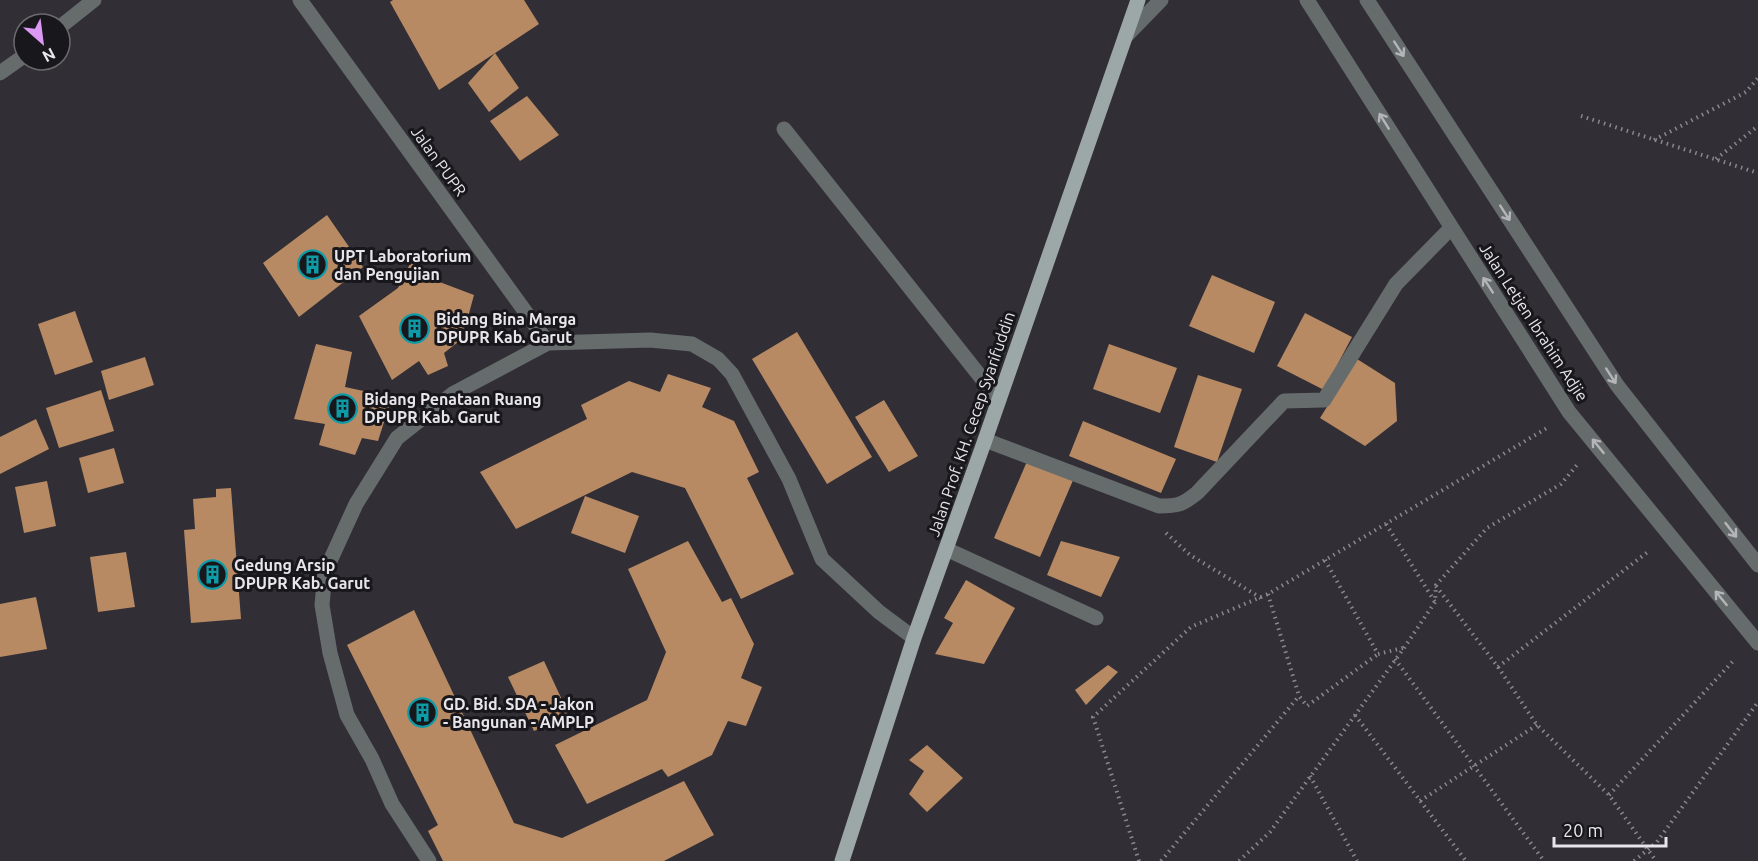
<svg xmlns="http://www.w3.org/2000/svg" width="1758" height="861" viewBox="0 0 1758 861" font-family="Ubuntu,sans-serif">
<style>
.building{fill:#b88a63}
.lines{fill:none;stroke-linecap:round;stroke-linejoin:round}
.path{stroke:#8a878e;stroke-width:4;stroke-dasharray:1.5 4.5;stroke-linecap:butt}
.minor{stroke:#666c6c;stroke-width:15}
.major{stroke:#9ca7a7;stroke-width:15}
.oneway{stroke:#b4b5b8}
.labels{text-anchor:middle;stroke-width:6;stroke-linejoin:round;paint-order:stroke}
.street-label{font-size:16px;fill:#e8e6eb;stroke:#18171b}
.poi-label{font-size:16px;font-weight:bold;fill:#e8e6eb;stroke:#18171b;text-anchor:start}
</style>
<rect width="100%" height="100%" fill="#312e36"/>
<g class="building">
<polygon points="393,0 524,0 539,24 439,90 390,2"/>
<polygon points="495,53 519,88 489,112 468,83"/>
<polygon points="527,96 559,135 520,161 490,121"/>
<polygon points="327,215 363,267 299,317 263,263"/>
<polygon points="411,262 437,281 474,295 462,339 444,353 448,366 428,375 419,361 392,380 359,316 398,288"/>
<polygon points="1212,275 1275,302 1254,353 1189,326"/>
<polygon points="75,311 93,362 55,375 38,324"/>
<polygon points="1305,313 1352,337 1324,390 1277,366"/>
<polygon points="797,332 872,457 827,484 752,359"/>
<polygon points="316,344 352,352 345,387 392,397 378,441 362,438 355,455 319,445 325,424 294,419"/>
<polygon points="1109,344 1177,368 1160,413 1093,389"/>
<polygon points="145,357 154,385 109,400 101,371"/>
<polygon points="1357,359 1395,383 1397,421 1365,446 1320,418"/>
<polygon points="668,374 711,388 702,407 734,421 759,472 747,478 794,574 741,599 685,488 632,472 516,529 480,472 587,419 581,405 629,381 660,392"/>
<polygon points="1198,375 1242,389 1217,462 1174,447"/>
<polygon points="101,390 114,431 59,448 46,408"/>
<polygon points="884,400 918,456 889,472 855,417"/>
<polygon points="36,419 49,449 0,474 0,437"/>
<polygon points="1083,421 1176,459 1161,493 1069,456"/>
<polygon points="114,448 124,483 88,493 79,458"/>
<polygon points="1028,459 1074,478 1040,557 994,538"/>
<polygon points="47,481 56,526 24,533 15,487"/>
<polygon points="231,488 241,619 191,623 184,530 195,529 193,499 216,497 216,489"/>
<polygon points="585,496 639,516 625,553 571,533"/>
<polygon points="688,541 722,602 731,598 754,644 741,678 762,687 746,726 728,721 712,755 668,777 662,769 587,804 555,745 647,700 666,652 628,569"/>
<polygon points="1061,541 1120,557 1101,597 1047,575"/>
<polygon points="126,552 135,607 98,612 90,557"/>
<polygon points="966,580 1015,608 984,664 935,654 953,623 944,618"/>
<polygon points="36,597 47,649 0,657 0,604"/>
<polygon points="414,610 514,823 562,838 684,781 714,835 664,861 443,861 428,831 438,825 347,645"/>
<polygon points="544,661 569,715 534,731 508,677"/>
<polygon points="1108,665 1118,672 1086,705 1075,690"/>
<polygon points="927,745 963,778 927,812 909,794 924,771 909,760"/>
</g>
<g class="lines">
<g class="path">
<polyline points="1581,116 1758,173"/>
<polyline points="1654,140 1746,92 1758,78"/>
<polyline points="1716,159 1758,126"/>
<polyline points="1386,524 1435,602"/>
<polyline points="1166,533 1190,555 1261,598"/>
<polyline points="1325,560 1378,654 1403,648"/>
<polyline points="1436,586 1498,667 1649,551"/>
<polyline points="1268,594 1299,696 1307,706 1378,654"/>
<polyline points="1395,659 1544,861"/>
<polyline points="1498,667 1537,725 1609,795 1656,861"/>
<polyline points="1355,715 1466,861"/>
<polyline points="1310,776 1357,861"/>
<polyline points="1609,795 1735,659"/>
<polyline points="1420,801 1537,725"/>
<polyline points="1139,861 1093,717 1191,627 1268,594 1547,428"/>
<polyline points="1161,861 1299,696"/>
<polyline points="1239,861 1270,832 1404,648 1435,602 1436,585 1487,528 1561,484 1577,465"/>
<polyline points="1634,861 1657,842 1758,702"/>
</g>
<g class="minor">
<polyline points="300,0 548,343"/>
<polyline points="1307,0 1569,412 1758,643"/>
<polyline points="1367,0 1617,385 1758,565"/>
<polyline points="60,27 94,0"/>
<polyline points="1125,37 1161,0"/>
<polyline points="0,73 24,56"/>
<polyline points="784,129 999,400"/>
<path d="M985,440L1159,506C1178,506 1182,505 1197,493L1284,401L1324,400L1396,284L1451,228"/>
<polyline points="946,549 1096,618"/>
<polyline points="429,861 392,804 372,759 347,715 330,653 322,605 325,572 356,504 397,438 454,393 548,343 650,340 692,344 718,359 732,374 789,479 822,559 879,612 914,638"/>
</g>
<polyline class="major" points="842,861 914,638 985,440 1138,0"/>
</g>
<defs><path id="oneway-shaft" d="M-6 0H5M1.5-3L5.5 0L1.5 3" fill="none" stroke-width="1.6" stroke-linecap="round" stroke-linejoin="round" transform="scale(1.5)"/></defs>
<g class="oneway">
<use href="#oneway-shaft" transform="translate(1399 49) rotate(57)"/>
<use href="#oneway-shaft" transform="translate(1384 121) rotate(-122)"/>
<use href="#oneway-shaft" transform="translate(1505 213) rotate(57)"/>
<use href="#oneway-shaft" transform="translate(1488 285) rotate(-123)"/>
<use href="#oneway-shaft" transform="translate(1611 376) rotate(57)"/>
<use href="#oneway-shaft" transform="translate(1598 446) rotate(-129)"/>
<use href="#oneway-shaft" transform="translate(1731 530) rotate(52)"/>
<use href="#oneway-shaft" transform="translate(1721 598) rotate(-129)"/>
</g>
<defs>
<symbol id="building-ring" viewBox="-11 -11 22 22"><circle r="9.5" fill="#18171b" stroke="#0f9aa8" stroke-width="1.5"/><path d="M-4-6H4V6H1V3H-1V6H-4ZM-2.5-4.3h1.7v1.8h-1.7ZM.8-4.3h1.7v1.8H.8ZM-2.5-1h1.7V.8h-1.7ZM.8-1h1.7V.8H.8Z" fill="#0f9aa8"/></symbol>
</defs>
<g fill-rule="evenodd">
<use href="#building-ring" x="296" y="248" width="33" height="33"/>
<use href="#building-ring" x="398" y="312" width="33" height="33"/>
<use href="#building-ring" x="326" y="392" width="33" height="33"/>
<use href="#building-ring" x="196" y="558" width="33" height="33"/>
<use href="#building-ring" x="406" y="696" width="33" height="33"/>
</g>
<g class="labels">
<g class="street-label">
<text transform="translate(439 161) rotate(54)" y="6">Jalan PUPR</text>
<text transform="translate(1534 322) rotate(57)" y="6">Jalan Letjen Ibrahim Adjie</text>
<text transform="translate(971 424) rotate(-71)" y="6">Jalan Prof. KH. Cecep Syarifuddin</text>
</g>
<g class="poi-label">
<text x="334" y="262">UPT Laboratorium<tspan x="334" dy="18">dan Pengujian</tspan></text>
<text x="436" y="325">Bidang Bina Marga<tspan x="436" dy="18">DPUPR Kab. Garut</tspan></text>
<text x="364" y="405">Bidang Penataan Ruang<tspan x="364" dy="18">DPUPR Kab. Garut</tspan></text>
<text x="234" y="571">Gedung Arsip<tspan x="234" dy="18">DPUPR Kab. Garut</tspan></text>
<text x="443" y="710">GD. Bid. SDA - Jakon<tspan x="443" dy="18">- Bangunan - AMPLP</tspan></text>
</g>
</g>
<g transform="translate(42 42) rotate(152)"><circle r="28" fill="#18171b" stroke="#6b6a6e" stroke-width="1.5"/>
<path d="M0-4.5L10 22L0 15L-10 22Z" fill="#db99f5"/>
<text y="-9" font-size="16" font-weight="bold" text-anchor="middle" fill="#e8e6eb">N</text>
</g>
<path d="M1554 837v9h112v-9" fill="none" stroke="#e8e6eb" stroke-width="3"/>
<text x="1563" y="837" font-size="18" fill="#e8e6eb" stroke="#18171b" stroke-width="4.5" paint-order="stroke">20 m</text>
</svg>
